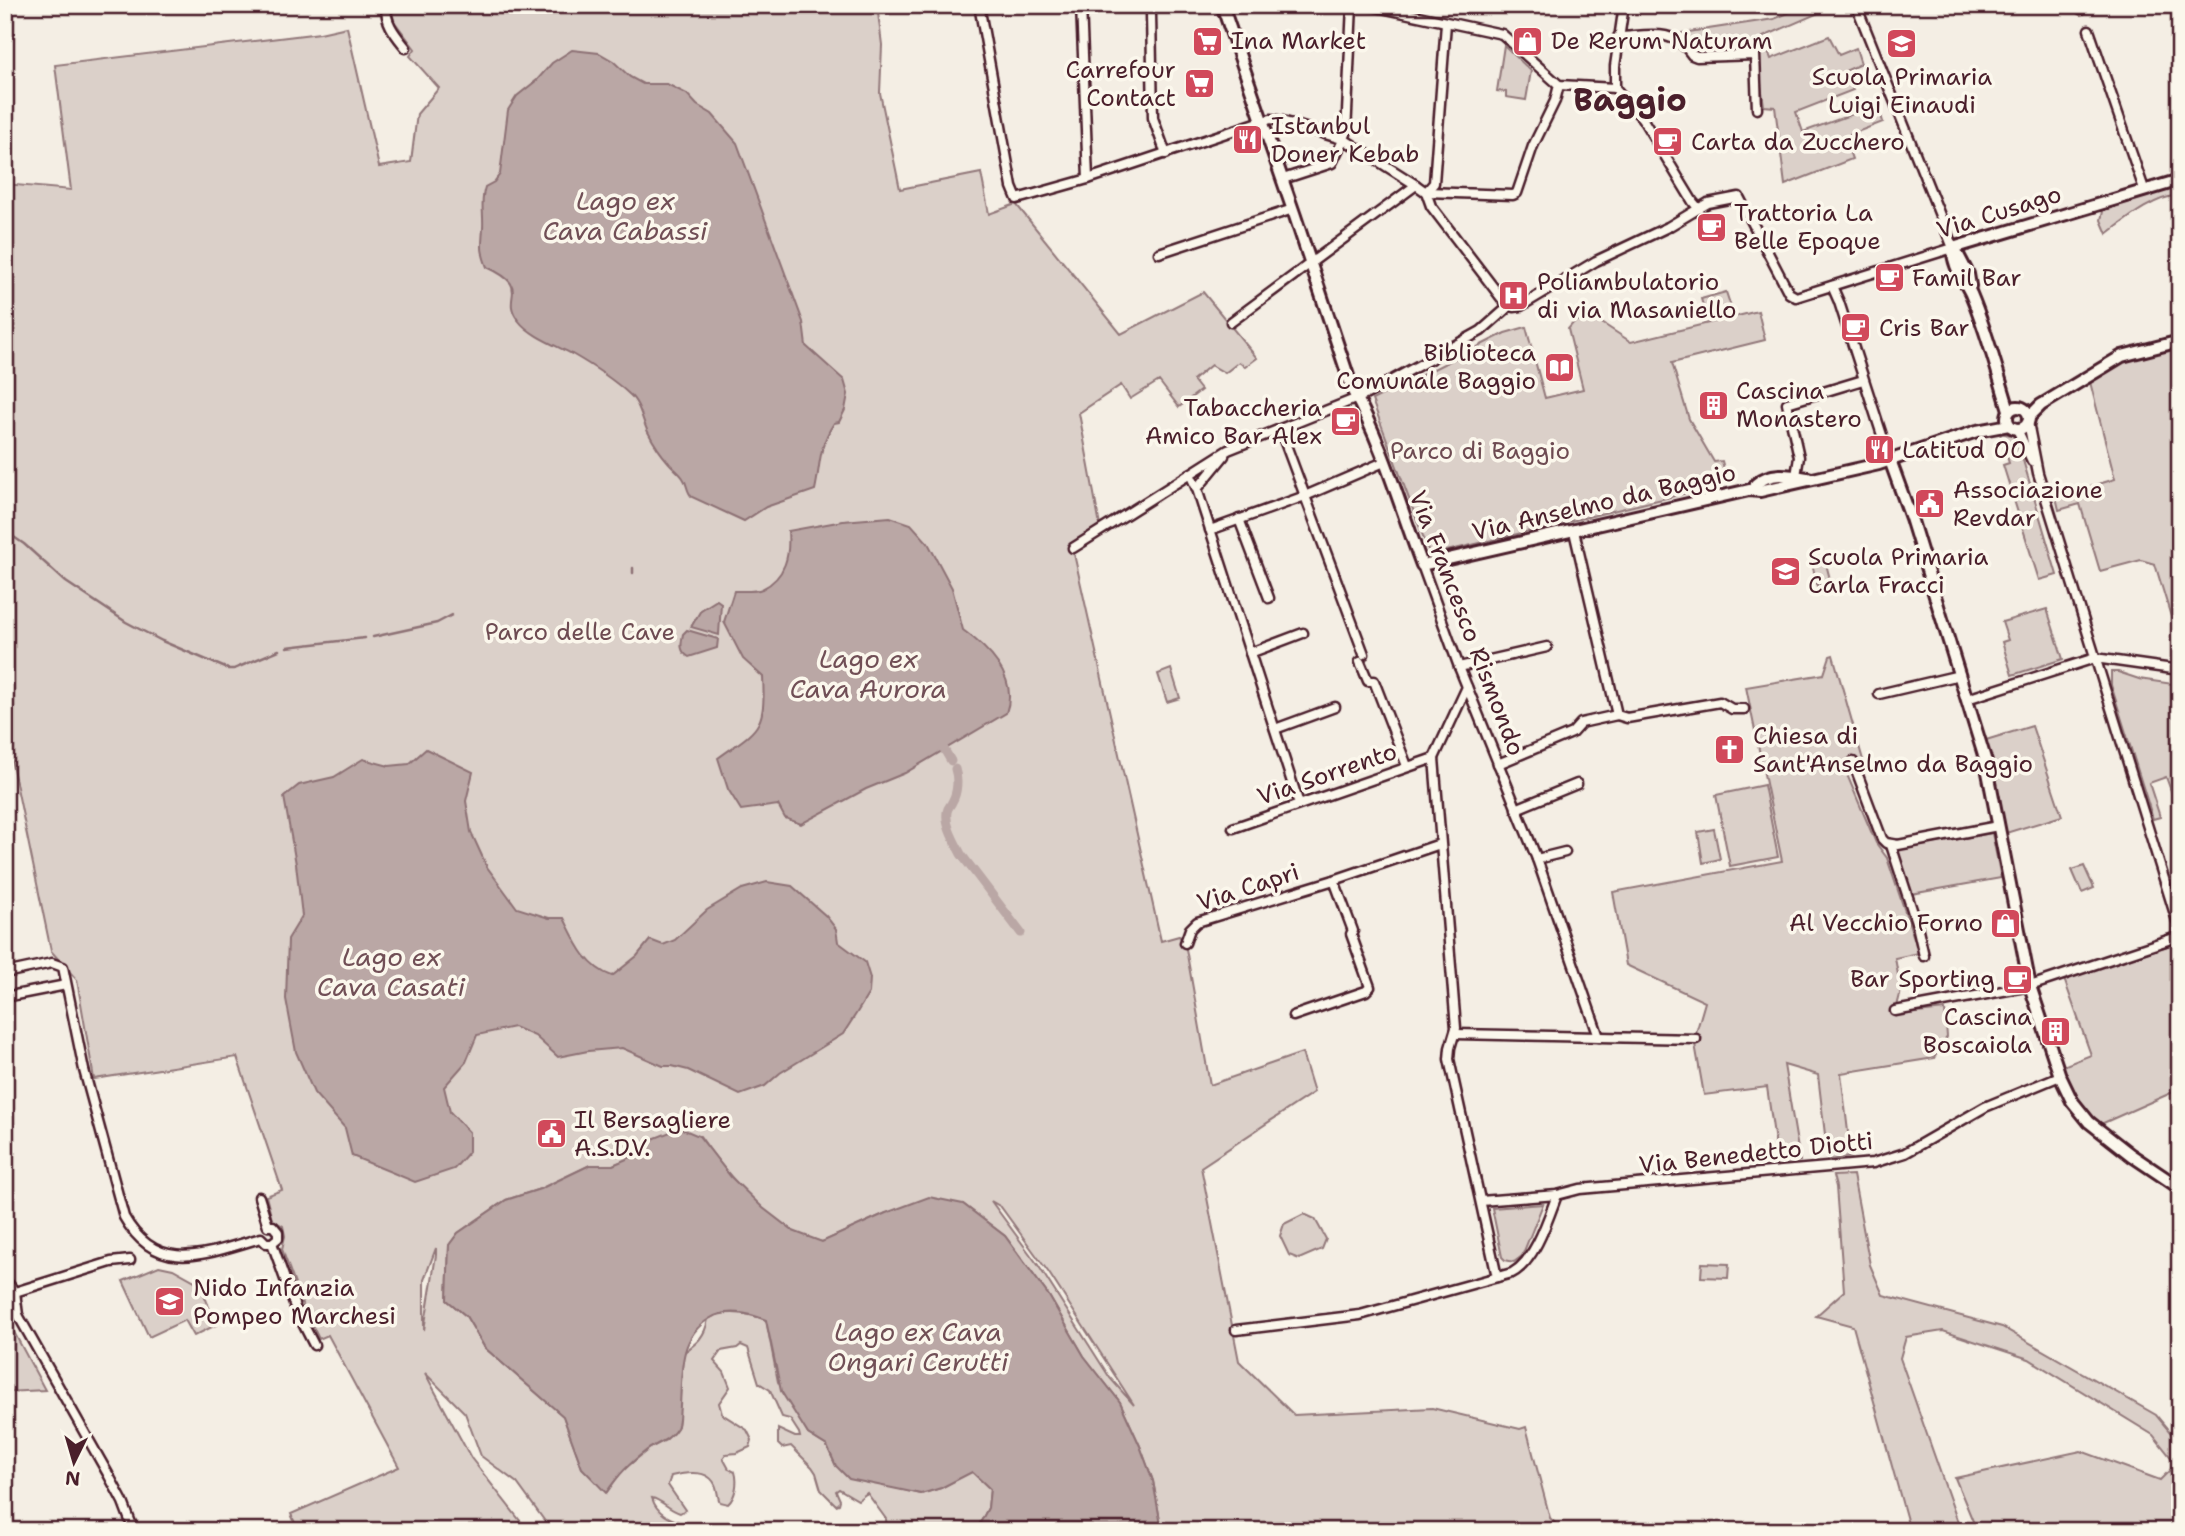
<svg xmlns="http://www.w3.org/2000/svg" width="2185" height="1536" viewBox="0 0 2185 1536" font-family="'Shantell Sans',sans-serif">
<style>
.green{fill:#dbd0c9;stroke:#92787a;stroke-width:2;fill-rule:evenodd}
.water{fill:#baa7a5;stroke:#8d7174;stroke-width:2}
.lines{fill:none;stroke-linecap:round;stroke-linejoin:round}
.stream{stroke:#8d7174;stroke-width:2.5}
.canal{stroke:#baa7a5;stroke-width:9}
.minor-casing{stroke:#4a1f2b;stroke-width:13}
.tertiary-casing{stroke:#4a1f2b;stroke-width:16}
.minor{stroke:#fbf7ec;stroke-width:8}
.tertiary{stroke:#fbf7ec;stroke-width:10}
.labels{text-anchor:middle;stroke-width:7;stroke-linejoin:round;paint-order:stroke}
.poi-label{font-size:24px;fill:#4a1f2b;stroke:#fbf7ec;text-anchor:start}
.street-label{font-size:24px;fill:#4a1f2b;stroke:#fbf7ec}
.park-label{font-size:24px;fill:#6e4b52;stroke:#fbf7ec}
.water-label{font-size:26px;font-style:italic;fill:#714f56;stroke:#fbf7ec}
.district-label{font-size:32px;font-weight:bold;fill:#4a1f2b;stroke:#fbf7ec}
</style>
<rect width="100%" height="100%" fill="#f4eee4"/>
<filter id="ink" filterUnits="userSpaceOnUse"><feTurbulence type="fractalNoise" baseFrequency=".0143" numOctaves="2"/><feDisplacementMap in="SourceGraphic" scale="14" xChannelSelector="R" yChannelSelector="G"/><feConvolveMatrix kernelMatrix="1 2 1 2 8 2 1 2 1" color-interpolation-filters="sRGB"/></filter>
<g filter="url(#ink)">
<g class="green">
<path d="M391,5H877L882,45L880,93L900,189L981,173L989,214L1016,204L1121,334L1203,292L1257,358L1245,367L1239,362L1225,373L1211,365L1193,380L1201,390L1179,407L1159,381L1130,399L1121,385L1079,413L1100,526L1072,545L1161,941L1179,936L1185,943L1210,1085L1302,1053L1314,1092L1201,1167L1239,1361L1294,1415L1432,1408L1520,1429L1526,1427L1550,1518L1558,1526L1560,1531H1162L1153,1481L1140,1446L1120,1402L1084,1356L1049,1296L1005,1236L963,1204L886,1213L822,1242C812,1239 800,1236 791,1230C755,1207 724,1171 700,1136L655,1138L634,1156L613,1165H590L540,1189L506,1200L458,1233L449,1245L447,1300L466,1316L485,1348L563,1416L582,1468L607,1492L622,1471L650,1448L666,1440L678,1426L683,1353C697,1343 705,1337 708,1319C726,1309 747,1313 766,1320L778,1382L808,1434L827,1446L836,1466L887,1486L921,1494L941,1488L972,1471L990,1488L988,1508L976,1531H887L886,1519L867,1493L858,1500L839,1489L836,1491L840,1500L839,1504L836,1505L821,1490L816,1473L812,1467L791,1446L782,1448L778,1444V1429L795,1437H800L799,1433L790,1419L782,1417L770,1390L759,1383L748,1348L741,1345L737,1348L721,1351L714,1361L724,1372L730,1387L719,1403L722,1414L747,1430L752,1440L750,1447L737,1453L726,1454L723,1458L729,1469L735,1472C738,1481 736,1497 728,1504L720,1502C718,1499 718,1495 717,1491C713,1468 688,1472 671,1476L668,1485L685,1510L680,1513C669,1510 662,1500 652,1498C659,1521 683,1521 701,1531H552L517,1483L481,1456L465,1413L425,1373L471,1458L528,1531H278L295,1523L291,1514L399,1467L328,1335L319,1339L304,1309L282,1249L285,1236L283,1226L272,1220L266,1196L282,1190L237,1057L94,1079L77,980L51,951L5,730V184L71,190L55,65L320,33L347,27L379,167L411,162L417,114L439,88L410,56L415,49L394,21ZM991,1201L1001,1207L1049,1273L1134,1405L1110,1378L1038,1265ZM436,1248V1255L424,1330V1280Z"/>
<polygon points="1807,5 1837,5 1763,37 1771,59 1829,36 1839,55 1856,48 1861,64 1845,71 1853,90 1796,112 1803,132 1878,105 1883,122 1844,137 1852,159 1785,185 1775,107 1764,106 1756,47 1699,50 1682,33 1774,19"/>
<polygon points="1504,45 1531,71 1526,100 1506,97 1506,92 1497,91"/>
<path d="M2180,187V195C2153,197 2128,218 2107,234L2101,220L2104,207Z"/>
<polygon points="1726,292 1731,307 1706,315 1701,299"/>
<polygon points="1582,310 1631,342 1758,311 1765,340 1672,363 1689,419 1714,462 1722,461 1727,480 1712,487 1430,555 1372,400 1505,333 1526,327 1545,398 1583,389 1568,329 1574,322 1583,319"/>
<polygon points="2180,348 2180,628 2172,620 2155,564 2141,560 2100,571 2080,504 2059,510 2056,497 2115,479 2090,382 2127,359"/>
<polygon points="2000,433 2012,435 2017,440 2057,575 2039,580 2003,465 2009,463"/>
<polygon points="1825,560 1831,583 1817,586 1812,563"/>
<polygon points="2047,609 2063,659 2012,675 2002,642 2008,640 2002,622"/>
<polygon points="1833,655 1863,760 1845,770 1876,843 1887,858 1919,953 1895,958 1901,991 1897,1006 1899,1015 1945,1010 1947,1037 1934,1058 1841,1073 1851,1157 1828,1160 1818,1075 1784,1065 1800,1161 1778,1163 1767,1087 1704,1095 1695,1044 1696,1033 1705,1002 1626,965 1613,892 1782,861 1746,687 1824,674 1830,656"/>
<polygon points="1171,669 1180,698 1167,702 1158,674"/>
<polygon points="2111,672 2118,672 2139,679 2180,685 2180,809 2178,810 2166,777 2149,783 2160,817 2153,819 2111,685"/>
<polygon points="2032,726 2062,816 2006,833 1986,740"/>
<polygon points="1764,785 1778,857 1730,866 1716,795"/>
<polygon points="1714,829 1720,859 1703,863 1698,832"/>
<polygon points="1992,833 2001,878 1911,894 1898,850"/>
<polygon points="2084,866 2094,888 2082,893 2072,870"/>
<path d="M2180,942V1089L2101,1124C2082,1107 2072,1089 2063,1066L2091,1055L2064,979Z"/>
<polygon points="1853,1175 1870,1265 1883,1295 2002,1327 2156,1415 2180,1444 2180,1531 1977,1531 1955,1478 2081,1451 2160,1480 2176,1464 2153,1435 2029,1359 1943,1331 1906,1337 1900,1358 1961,1531 1910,1531 1853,1326 1816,1316 1844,1291 1836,1187 1833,1176"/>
<polygon points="1543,1204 1522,1256 1514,1262 1505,1260 1502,1257 1492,1208"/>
<polygon points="1304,1214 1315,1219 1326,1239 1322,1249 1299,1259 1289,1255 1280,1236 1284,1224"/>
<polygon points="1702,1263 1729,1264 1728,1278 1701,1277"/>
<polygon points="159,1266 173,1269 200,1284 216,1325 194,1336 185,1320 149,1337 123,1281"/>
<polygon points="5,1318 7,1319 45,1390 5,1392"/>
</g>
<g class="water">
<path d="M572,50L599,53L613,61L630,77L643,84H667L687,94L697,105L712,114L737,143L803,322L806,346L844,380L848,394L845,410L839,422L834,423C818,448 821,462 815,490L766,507L744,521L692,497C686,491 688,485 683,478C680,473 673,468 669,463C661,454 653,442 648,432C642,420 640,403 629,394C613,379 591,365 572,354C555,345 530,336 518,320C499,295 534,289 487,267C480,250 482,245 483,228C484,213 480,202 485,187L494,182L500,174L508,110L517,96L537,80L552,63Z"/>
<path d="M890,517L911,524L928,543L952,588L963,630C989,649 1019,678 1006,713L905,773L866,789L801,824L785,818L778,805L741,810L728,789L718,758C758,729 766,730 763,677L743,659L724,622L734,591C742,591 755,592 762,589C786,577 790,555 788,531L843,521Z"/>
<polygon points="717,600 721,603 719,635 691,627 701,610"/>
<path d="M687,630L718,639L717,648L689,657C679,651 681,644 683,634Z"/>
<path d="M426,749L473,772L466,801L471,832L487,867L517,908L549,918H564C576,942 586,967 612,976L637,956L650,940L663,945L675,940L707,910L742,889L767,882L792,886L826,916L836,929L838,942L865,962L870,978L869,993L856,1014L843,1034L780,1073L765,1086L740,1095L688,1070L672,1066H663L622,1048L588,1051L558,1057L535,1036L514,1027L477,1035L466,1062L444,1087L450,1112L469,1132V1152L454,1169L415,1182L352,1156L345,1128L314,1093L296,1052L286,999L288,939L302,916L296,864L284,797L299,785L334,777L363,759L389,766L409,764Z"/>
<path d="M680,1128L699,1136L731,1177L763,1208L793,1231L822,1242L886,1213L929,1197L963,1204L1005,1236L1049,1296L1084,1356L1120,1402L1140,1446L1153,1481L1162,1531H976L988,1508L990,1489L972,1472L941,1488L921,1494L849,1479L836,1466L827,1446L808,1434L781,1391L766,1320C749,1313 725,1308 709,1319C678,1338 682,1374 680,1406C679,1413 680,1422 677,1428C670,1440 658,1442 647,1450C629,1464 619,1474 606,1493L582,1468L563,1416L485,1348L466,1316L447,1300L449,1245L458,1233L506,1200L540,1189L590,1165H613L634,1156L655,1138Z"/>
</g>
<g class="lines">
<g class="stream">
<polyline points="5,531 24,544 66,582 126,622 162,641 228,669 234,669 279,650"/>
<polyline points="633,568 633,573"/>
<polyline points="373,637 437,623 452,615"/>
<polyline points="287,647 365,638"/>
</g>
<g class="canal">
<polyline points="944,749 951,761"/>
<path d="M955,769C958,778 958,792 952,802C950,807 948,806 947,812C945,826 955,842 961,854L1021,933"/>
</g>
<defs>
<g id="minor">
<path d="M386,5C385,23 395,34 406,48"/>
<polyline points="979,5 1012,187 1017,199 1088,179 1262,121 1271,119 1282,121 1345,140 1416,185 1426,192 1431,206 1506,304"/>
<polyline points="1081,5 1088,179"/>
<polyline points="1367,5 1502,34 1559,85 1615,88"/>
<polyline points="2081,9 2089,5"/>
<polyline points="1151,14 1153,118 1166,154"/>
<polyline points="2089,30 2144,189"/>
<path d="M1618,37C1648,36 1673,27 1692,55L1697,57L1755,55L1757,109"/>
<polyline points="1615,88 1642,118 1693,202 1699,209"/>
<polyline points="1615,88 1615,66 1624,5"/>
<polyline points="1283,179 1332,163 1346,134 1352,5"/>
<polyline points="1426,192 1513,195 1517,193 1533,146 1555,101 1559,85"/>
<polyline points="1426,192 1434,183 1446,23"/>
<polyline points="1159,253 1293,209"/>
<polyline points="1832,286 1839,302 1890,460"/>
<polyline points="1506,304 1514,307 1521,306 1596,261 1668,227 1708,203 1739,197 1789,293 1796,297 1953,248 1856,5"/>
<polyline points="1231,322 1416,185"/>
<polyline points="2028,422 2038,473 2178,924 2178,937"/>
<polyline points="1280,429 1364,654"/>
<polyline points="2017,429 2032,461"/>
<polyline points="1190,474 1197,489 1299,804"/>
<polyline points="1796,476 1799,457 1787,403 1863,380"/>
<polyline points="1197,489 1224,456"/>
<polyline points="1239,519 1269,598"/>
<polyline points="1210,530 1305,496 1384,462"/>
<polyline points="1574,531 1617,715"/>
<polyline points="1073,548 1228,450 1365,395 1481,331 1506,309 1506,304"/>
<polyline points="1422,565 1459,667 1537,859 1599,1037"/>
<polyline points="1250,653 1303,633"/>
<polyline points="1360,662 1368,681 1374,681 1407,766"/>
<polyline points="1459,667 1547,647"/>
<polyline points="1467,687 1434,758 1456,1028 1450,1048 1449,1059 1497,1277"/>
<polyline points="1879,694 1960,675"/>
<polyline points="1967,699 2095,658 2180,670"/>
<polyline points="1275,729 1335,707"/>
<polyline points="1853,762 1882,839 1886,843 1898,845 1998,826"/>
<polyline points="1498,764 1572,733 1581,723 1617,715 1627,718 1720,702 1732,709 1744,709"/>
<polyline points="1516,809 1577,784"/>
<polyline points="1233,828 1434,758"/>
<polyline points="1891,845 1917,925 1924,956"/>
<polyline points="1537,859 1565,852"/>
<polyline points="1185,943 1190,929 1197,922 1334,880 1440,844"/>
<path d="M5,973L52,963L63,967L84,1070L124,1217C158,1277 207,1253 261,1238L266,1243H272"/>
<polyline points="5,997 66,985"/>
<polyline points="1895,1011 2030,986 2180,936"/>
<polyline points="1293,1016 1366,991 1370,987 1351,934 1353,931 1334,880"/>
<polyline points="1456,1034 1696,1039"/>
<polyline points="259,1197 268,1226"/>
<polyline points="1481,1201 1557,1195 1580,1189 1873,1163 1905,1153 1985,1107 2060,1076"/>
<polyline points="268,1226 273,1226 278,1232 278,1238 272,1243"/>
<polyline points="272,1243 296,1310 314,1345"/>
<polyline points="5,1280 15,1292 18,1315 108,1474 123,1502 134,1531"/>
<polyline points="15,1292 111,1262 130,1260"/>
<polyline points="5,1306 18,1315"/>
<path d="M1236,1330L1360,1315L1512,1273C1535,1261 1548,1219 1557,1195"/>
</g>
<g id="tertiary">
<path d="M1222,5L1295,216L1353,391C1383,445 1400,507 1422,565L1749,490L1760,491L1879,464L1977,431L2009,425"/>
<polyline points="1953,248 2180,180"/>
<path d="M1953,248C1952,266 1964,279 1971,294C1987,332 1997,371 2009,410"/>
<polyline points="1957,253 1968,274 1970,286"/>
<circle cx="2018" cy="418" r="11"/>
<polyline points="2029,417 2041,405 2122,356 2180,341"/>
<polyline points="1890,460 1911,518 1986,762 2030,986 2060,1076 2072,1101 2089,1122 2131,1155 2180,1188"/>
<path d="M1755,489L1756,484C1771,471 1790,475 1808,478"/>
</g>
</defs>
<use href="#minor" class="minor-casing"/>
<use href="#tertiary" class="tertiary-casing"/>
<use href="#minor" class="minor"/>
<use href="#tertiary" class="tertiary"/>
</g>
</g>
<defs>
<symbol id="supermarket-square" viewBox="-11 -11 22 22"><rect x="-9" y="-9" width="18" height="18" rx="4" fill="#d1495b" stroke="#fbf7ec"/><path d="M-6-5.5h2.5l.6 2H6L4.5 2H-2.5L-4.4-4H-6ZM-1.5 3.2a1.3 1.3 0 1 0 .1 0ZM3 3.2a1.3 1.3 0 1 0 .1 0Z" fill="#fff"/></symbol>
<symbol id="shop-square" viewBox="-11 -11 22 22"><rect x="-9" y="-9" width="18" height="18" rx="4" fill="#d1495b" stroke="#fbf7ec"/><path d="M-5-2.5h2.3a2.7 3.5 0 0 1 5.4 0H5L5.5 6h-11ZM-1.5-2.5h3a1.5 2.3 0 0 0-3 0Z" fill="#fff"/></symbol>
<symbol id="school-square" viewBox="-11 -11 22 22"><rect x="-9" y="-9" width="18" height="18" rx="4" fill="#d1495b" stroke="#fbf7ec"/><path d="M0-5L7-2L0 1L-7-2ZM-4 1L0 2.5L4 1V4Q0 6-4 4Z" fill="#fff"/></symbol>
<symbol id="restaurant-square" viewBox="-11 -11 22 22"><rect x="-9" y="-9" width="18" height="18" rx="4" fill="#d1495b" stroke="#fbf7ec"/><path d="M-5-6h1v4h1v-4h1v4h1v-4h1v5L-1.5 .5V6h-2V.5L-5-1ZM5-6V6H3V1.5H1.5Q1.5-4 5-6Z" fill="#fff"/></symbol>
<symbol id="cafe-square" viewBox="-11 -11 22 22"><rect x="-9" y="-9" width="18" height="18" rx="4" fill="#d1495b" stroke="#fbf7ec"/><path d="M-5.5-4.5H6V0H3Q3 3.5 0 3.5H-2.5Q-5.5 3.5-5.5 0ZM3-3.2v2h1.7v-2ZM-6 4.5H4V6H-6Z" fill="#fff"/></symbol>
<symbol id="hospital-square" viewBox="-11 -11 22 22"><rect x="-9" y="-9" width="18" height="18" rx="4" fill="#d1495b" stroke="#fbf7ec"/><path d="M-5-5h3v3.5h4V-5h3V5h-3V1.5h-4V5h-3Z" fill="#fff"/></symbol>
<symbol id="library-square" viewBox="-11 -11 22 22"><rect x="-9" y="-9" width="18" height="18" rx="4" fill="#d1495b" stroke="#fbf7ec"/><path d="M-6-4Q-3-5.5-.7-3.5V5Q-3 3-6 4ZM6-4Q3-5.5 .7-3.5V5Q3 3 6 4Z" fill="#fff"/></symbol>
<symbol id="building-square" viewBox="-11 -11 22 22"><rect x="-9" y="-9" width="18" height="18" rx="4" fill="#d1495b" stroke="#fbf7ec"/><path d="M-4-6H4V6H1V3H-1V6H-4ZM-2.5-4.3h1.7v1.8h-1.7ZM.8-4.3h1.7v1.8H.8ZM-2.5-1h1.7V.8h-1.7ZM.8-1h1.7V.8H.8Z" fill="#fff"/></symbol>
<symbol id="civic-square" viewBox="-11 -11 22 22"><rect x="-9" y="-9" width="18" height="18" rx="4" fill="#d1495b" stroke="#fbf7ec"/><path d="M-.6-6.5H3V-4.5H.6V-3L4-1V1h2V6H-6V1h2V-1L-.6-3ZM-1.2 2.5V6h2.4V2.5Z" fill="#fff"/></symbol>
<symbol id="church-square" viewBox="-11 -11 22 22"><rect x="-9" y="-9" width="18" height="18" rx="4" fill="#d1495b" stroke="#fbf7ec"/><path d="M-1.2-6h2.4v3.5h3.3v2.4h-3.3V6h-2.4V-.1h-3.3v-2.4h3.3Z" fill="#fff"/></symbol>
</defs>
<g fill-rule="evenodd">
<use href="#supermarket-square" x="1190" y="24" width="35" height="35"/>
<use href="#shop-square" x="1510" y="24" width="35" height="35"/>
<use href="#school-square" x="1884" y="26" width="35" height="35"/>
<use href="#supermarket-square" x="1182" y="66" width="35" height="35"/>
<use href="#restaurant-square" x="1230" y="122" width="35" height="35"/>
<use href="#cafe-square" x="1650" y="124" width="35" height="35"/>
<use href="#cafe-square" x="1694" y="210" width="35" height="35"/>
<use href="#cafe-square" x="1872" y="260" width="35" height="35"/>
<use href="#hospital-square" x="1496" y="278" width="35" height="35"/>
<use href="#cafe-square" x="1838" y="310" width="35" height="35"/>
<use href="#library-square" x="1542" y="350" width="35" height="35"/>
<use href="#building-square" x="1696" y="388" width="35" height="35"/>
<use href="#cafe-square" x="1328" y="404" width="35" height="35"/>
<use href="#restaurant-square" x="1862" y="432" width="35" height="35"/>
<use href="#civic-square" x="1912" y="486" width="35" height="35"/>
<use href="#school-square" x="1768" y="554" width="35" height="35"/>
<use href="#church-square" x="1712" y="732" width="35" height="35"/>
<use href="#shop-square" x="1988" y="906" width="35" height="35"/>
<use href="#cafe-square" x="2000" y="962" width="35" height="35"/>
<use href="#building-square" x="2038" y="1014" width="35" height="35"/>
<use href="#civic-square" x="534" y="1116" width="35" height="35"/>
<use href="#school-square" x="152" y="1284" width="35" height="35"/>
</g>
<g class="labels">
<g class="poi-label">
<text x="1231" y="49">Ina Market</text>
<text x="1551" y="49">De Rerum Naturam</text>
<text x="1176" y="78" text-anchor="end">Carrefour<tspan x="1176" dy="28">Contact</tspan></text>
<text x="1902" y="85" text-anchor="middle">Scuola Primaria<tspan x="1902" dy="28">Luigi Einaudi</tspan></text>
<text x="1271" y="134">Istanbul<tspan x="1271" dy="28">Doner Kebab</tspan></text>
<text x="1691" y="150">Carta da Zucchero</text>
<text x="1734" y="221">Trattoria La<tspan x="1734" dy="28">Belle Epoque</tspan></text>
<text x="1912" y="286">Famil Bar</text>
<text x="1537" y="290">Poliambulatorio<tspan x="1537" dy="28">di via Masaniello</tspan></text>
<text x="1879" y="336">Cris Bar</text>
<text x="1536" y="361" text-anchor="end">Biblioteca<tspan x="1536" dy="28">Comunale Baggio</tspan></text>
<text x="1736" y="399">Cascina<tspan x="1736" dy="28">Monastero</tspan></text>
<text x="1322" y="416" text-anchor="end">Tabaccheria<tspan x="1322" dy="28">Amico Bar Alex</tspan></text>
<text x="1902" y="458">Latitud 00</text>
<text x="1953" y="498">Associazione<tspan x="1953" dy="28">Revdar</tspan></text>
<text x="1808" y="565">Scuola Primaria<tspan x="1808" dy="28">Carla Fracci</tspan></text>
<text x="1753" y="744">Chiesa di<tspan x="1753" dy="28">Sant'Anselmo da Baggio</tspan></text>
<text x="1983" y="931" text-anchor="end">Al Vecchio Forno</text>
<text x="1995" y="987" text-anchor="end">Bar Sporting</text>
<text x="2032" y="1025" text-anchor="end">Cascina<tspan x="2032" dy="28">Boscaiola</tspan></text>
<text x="574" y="1128">Il Bersagliere<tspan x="574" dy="28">A.S.D.V.</tspan></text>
<text x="193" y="1296">Nido Infanzia<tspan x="193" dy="28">Pompeo Marchesi</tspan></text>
</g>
<g class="street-label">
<text transform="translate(1999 212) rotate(-17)" y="8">Via Cusago</text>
<text transform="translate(1604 502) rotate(-13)" y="8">Via Anselmo da Baggio</text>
<text transform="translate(1467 623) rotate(69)" y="8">Via Francesco Rismondo</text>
<text transform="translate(1327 774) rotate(-19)" y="8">Via Sorrento</text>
<text transform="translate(1248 887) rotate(-18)" y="8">Via Capri</text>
<text transform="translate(1756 1153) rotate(-6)" y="8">Via Benedetto Diotti</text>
</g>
<g class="park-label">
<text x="1480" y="459">Parco di Baggio</text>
<text x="580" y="640">Parco delle Cave</text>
</g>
<g class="water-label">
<text x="625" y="210">Lago ex<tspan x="625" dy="30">Cava Cabassi</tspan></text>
<text x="868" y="668">Lago ex<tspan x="868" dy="30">Cava Aurora</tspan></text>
<text x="391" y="966">Lago ex<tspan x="391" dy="30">Cava Casati</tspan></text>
<text x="918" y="1341">Lago ex Cava<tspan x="918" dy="30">Ongari Cerutti</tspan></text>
</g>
<g class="district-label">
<text x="1630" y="111">Baggio</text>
</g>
</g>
<rect width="2185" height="1536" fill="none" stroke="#fbf7ec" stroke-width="28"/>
<rect x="14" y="14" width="2157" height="1508" fill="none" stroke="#4a1f2b" stroke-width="2.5" filter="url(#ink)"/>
<g transform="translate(74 1462) rotate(185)" stroke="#fbf7ec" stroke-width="5" paint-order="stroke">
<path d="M0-5L12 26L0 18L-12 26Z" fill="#4a1f2b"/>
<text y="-10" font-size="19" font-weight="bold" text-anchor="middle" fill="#4a1f2b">N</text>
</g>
</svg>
